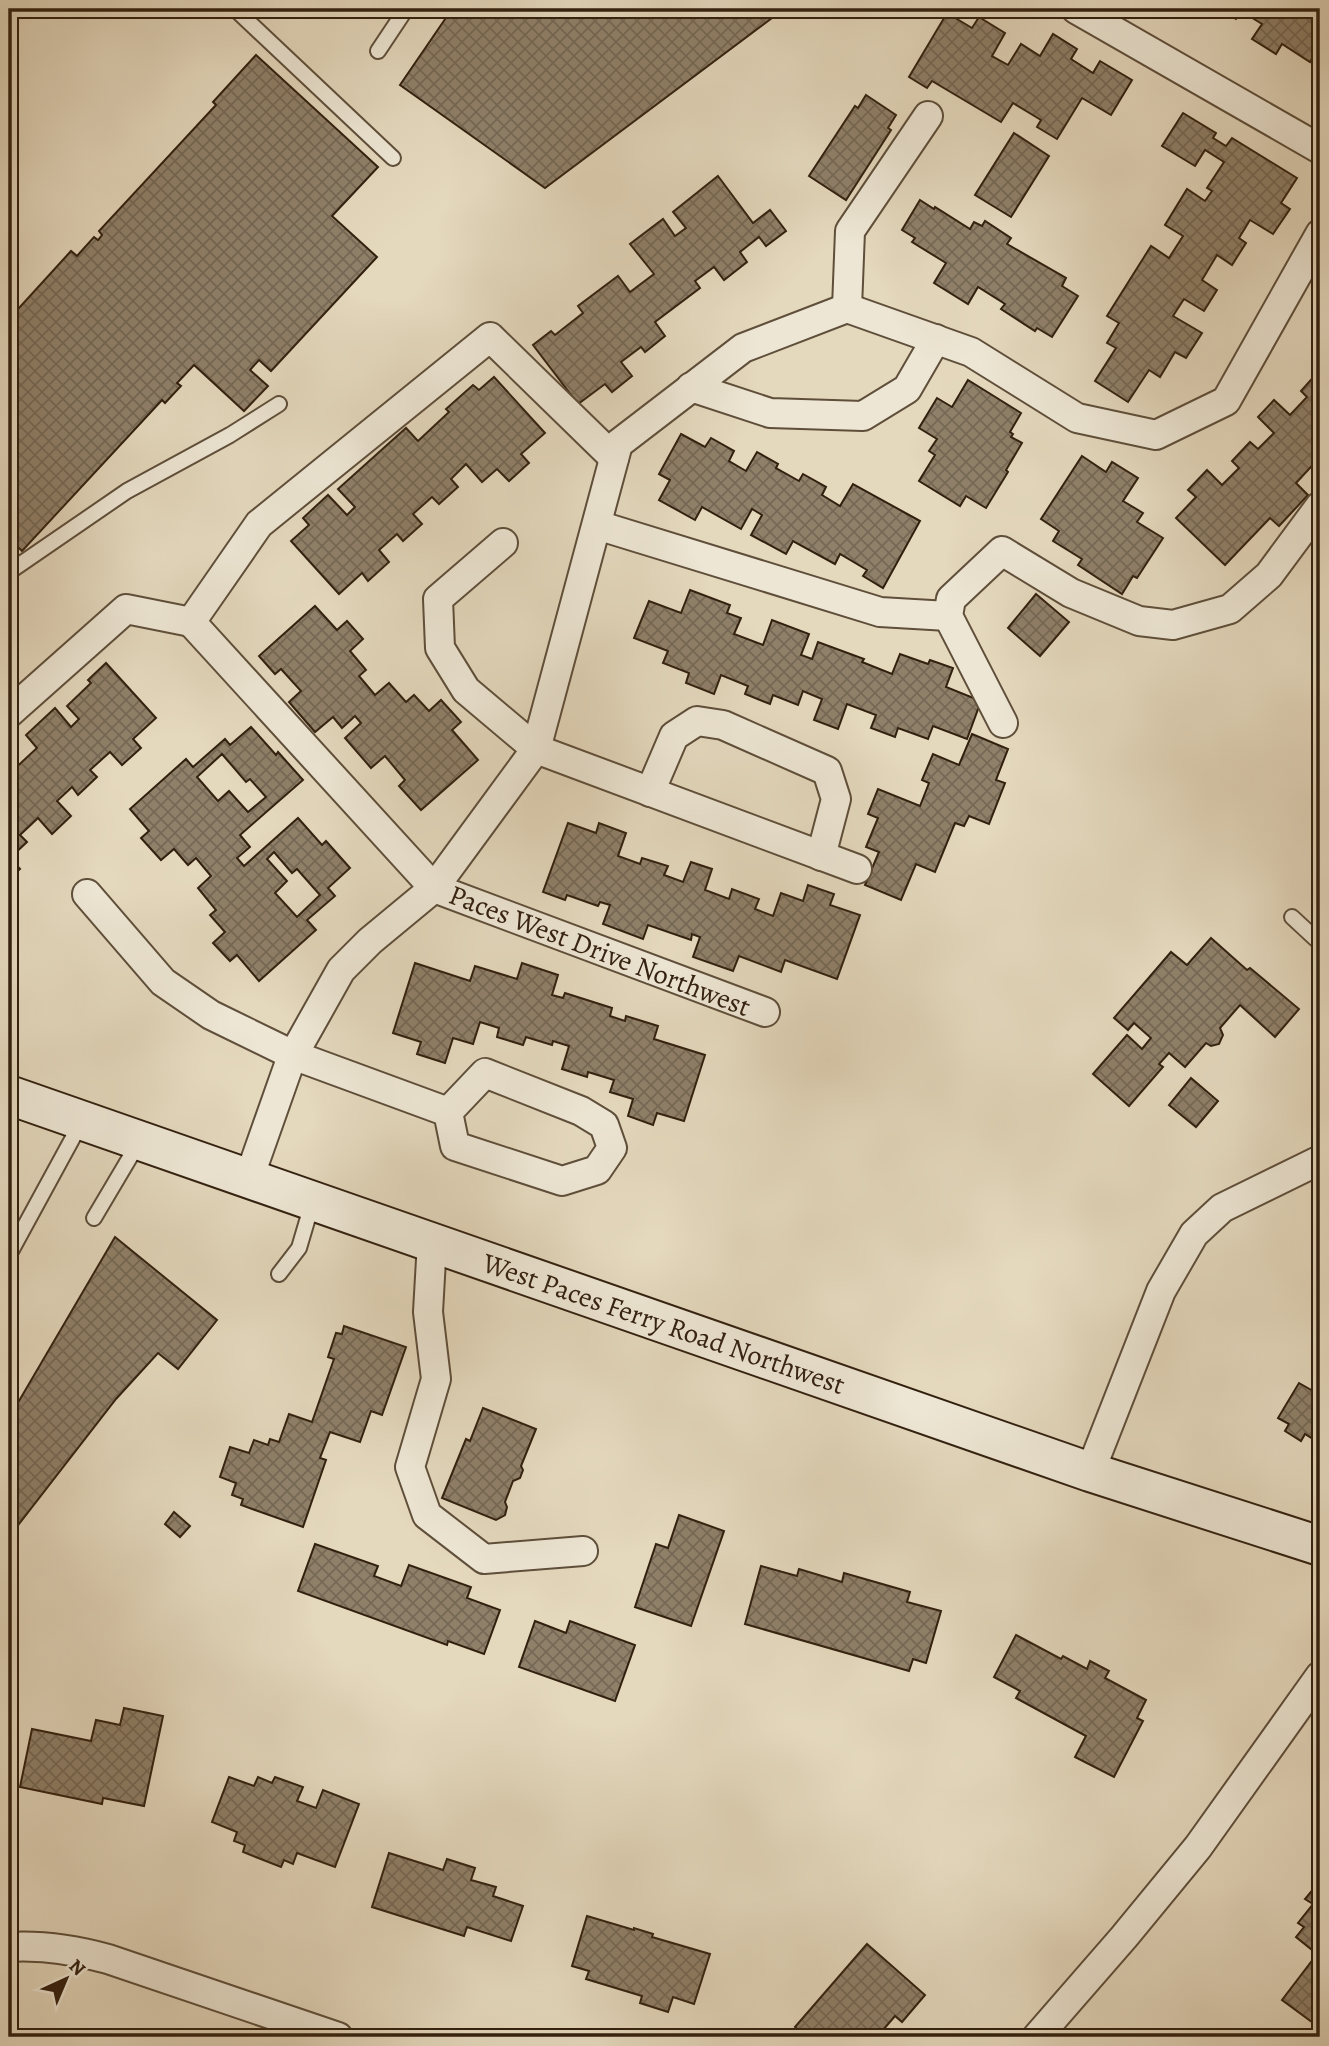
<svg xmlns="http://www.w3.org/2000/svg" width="1329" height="2046" viewBox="0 0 1329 2046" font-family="Alegreya,serif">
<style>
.building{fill:url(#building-cross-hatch);stroke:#32200f;stroke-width:2;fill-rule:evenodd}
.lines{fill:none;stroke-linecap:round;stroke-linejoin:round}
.lane-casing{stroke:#5e4e3a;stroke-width:18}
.street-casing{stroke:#5e4e3a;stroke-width:32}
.secondary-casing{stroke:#32200f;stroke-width:42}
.lane{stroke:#ede6d4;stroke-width:14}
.street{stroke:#ede6d4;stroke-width:28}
.secondary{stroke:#ede6d4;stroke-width:38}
.labels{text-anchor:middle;stroke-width:5;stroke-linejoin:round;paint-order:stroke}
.street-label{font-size:28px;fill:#32200f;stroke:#ede6d4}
</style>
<defs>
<pattern id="building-cross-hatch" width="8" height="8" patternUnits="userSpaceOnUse" patternTransform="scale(1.75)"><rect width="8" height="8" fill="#8f8069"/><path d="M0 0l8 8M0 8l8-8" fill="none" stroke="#756855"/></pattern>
</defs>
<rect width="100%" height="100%" fill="#e4d8bd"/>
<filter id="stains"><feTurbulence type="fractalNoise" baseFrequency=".00286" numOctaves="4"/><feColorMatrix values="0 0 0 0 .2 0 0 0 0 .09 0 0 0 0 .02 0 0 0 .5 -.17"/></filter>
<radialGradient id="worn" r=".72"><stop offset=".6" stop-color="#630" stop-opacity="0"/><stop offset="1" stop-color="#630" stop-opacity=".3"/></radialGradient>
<g class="building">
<polygon points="452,9 784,9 545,188 400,85"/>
<polygon points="1219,9 1320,9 1320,45 1310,62 1282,44 1276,54 1252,39 1262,24 1241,11 1236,19"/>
<polygon points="947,13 972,28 979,17 1005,33 992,56 1008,65 1021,44 1040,56 1053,34 1077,49 1071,59 1093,73 1100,61 1132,80 1111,115 1082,98 1057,139 1037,127 1041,120 1013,103 1001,122 932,81 927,88 909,77"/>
<polygon points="256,55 378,167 332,216 377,257 271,371 259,360 250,370 268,386 244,411 194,365 177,383 181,386 165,403 162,400 22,551 9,538 9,319 71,251 77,256 94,237 98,240 102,235 99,231 216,105 213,102"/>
<polygon points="866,95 896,115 888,128 891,130 846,200 809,176 855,106 858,108"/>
<polygon points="1183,113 1216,133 1213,138 1226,146 1232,138 1297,178 1281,203 1290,209 1273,234 1250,220 1239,238 1246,243 1232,265 1217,255 1202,280 1217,290 1204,311 1184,299 1173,316 1202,333 1186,358 1175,352 1160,377 1149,370 1128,402 1095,381 1116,348 1107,343 1119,323 1107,316 1151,246 1169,258 1183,236 1165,225 1187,189 1205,201 1212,191 1207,188 1224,162 1205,150 1195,166 1162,146"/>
<polygon points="1014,133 1049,156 1011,217 975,195"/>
<polygon points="718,176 753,223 770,210 786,231 766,246 759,237 740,252 747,262 724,280 714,267 695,281 700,288 655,322 665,336 645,352 641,347 621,362 632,376 612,392 605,384 578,404 533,345 551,331 555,335 583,313 578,306 618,276 630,292 654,274 630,244 663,219 675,236 686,228 673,212"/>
<polygon points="920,200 934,209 935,207 970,229 974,222 982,226 985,221 1011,238 1007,244 1066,278 1062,286 1078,296 1052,337 1037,328 1035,331 1001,309 1005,304 978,287 968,304 934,283 946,263 912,242 915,238 902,230"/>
<polygon points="1318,372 1320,374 1320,457 1296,483 1308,495 1279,526 1270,518 1225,565 1176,518 1196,497 1188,490 1207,470 1222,485 1239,468 1232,461 1250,442 1258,449 1274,433 1258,417 1274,400 1290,415 1307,397 1301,391"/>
<polygon points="494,377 545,433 521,454 529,463 509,481 497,469 482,482 466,464 451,479 458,487 439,504 432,497 413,514 422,524 403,541 397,534 379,550 389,562 368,581 362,573 339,594 291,541 309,525 303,518 328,495 347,515 355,507 338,489 406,428 418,441 449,412 446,409 473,385 479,390"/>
<polygon points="968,380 1021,413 1010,432 1013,434 1011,437 1022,443 1006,470 1008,472 986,508 966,496 960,506 919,481 935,455 929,451 937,439 919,428 937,398 952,407"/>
<polygon points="681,434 705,447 711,438 734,451 729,461 746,471 757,452 778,464 776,468 799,481 803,474 826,487 822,495 840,506 853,484 920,521 883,588 863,576 867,570 840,554 835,564 793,541 786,554 751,535 762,515 752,509 741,529 702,507 695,520 659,500 670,480 659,474"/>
<polygon points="1082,456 1106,472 1112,462 1138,478 1123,501 1143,513 1137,522 1163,538 1137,578 1133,576 1122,594 1078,565 1082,559 1053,541 1059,531 1041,519"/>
<polygon points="690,590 730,605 727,613 741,618 734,634 763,645 772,620 809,634 801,655 812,659 818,642 864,659 862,662 892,674 900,654 928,664 930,660 953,668 946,687 981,701 967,739 933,726 928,739 898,728 895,737 871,728 876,715 847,704 838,729 814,720 822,699 803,691 798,705 773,695 770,704 745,694 748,686 721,675 714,694 686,683 689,673 663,663 668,651 634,638 649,601 681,613"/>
<polygon points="1036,594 1069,622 1040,656 1008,628"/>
<polygon points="315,606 337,630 347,621 363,639 350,651 366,670 359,676 375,695 389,683 406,702 414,695 429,711 441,700 461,722 452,730 478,760 421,810 399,786 405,780 385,756 371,768 345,738 361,723 355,716 342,728 333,717 315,732 289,702 301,691 281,669 275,674 259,656"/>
<polygon points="106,663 156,718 133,739 141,748 122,765 110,752 90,770 97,777 78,795 72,787 57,801 71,816 52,834 38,818 20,835 27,842 10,858 20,869 9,879 9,774 37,748 26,735 55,708 71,727 79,719 67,706 91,683 88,680"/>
<path d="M251,727L276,755L278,752L303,780L240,835L250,847L237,858L244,866L298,818L322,845L326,841L350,868L328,888L335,896L307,920L316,930L259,981L237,955L230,961L213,943L225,932L210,915L216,910L198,888L211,876L196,858L188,865L174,849L161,860L141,838L149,831L130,809L186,759L193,767L225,739L230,745ZM222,754L246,782L250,779L266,797L248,812L229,791L218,801L197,777ZM274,852L292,873L297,869L320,895L297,917L275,893L287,881L267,859Z"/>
<polygon points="972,734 1008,749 996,780 1005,783 989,824 969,816 964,826 955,823 935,872 916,864 901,900 865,885 879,852 866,847 878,818 868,814 878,789 920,806 929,783 922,780 933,754 959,765"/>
<polygon points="568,823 596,833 599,823 626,833 618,856 640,864 642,858 668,866 664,875 683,882 691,862 712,869 705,890 729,899 732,889 759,899 755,909 773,916 781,893 803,901 808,885 834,894 830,905 860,915 837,979 785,960 781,972 739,956 733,971 693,957 700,937 692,934 691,940 648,925 643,939 603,924 610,905 600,902 598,906 567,895 565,900 543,892"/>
<polygon points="1211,938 1247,970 1250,968 1299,1009 1275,1037 1240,1005 1220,1028 1223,1035 1219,1044 1211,1046 1206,1043 1185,1067 1169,1053 1159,1064 1163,1067 1129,1106 1093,1074 1127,1035 1142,1049 1151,1038 1134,1023 1128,1030 1114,1018 1171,952 1187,965"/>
<polygon points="415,963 470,981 475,966 517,979 522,963 558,975 552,995 563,998 565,993 612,1008 610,1016 625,1021 626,1016 658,1026 654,1039 705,1055 684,1121 657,1113 653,1125 628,1116 633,1099 610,1092 614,1080 588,1072 587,1077 562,1069 569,1046 553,1041 552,1045 526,1037 523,1045 497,1037 499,1028 480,1022 473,1044 453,1038 445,1063 417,1054 421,1042 393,1033"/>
<polygon points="1191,1078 1218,1101 1196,1127 1169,1105"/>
<polygon points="115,1237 217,1320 178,1369 158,1353 116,1399 12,1533 9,1530 9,1418"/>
<polygon points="344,1326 406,1347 382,1415 371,1411 360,1442 330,1432 320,1458 326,1460 303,1527 241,1505 243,1499 232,1495 236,1483 220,1477 230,1447 249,1453 254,1440 268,1445 270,1439 279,1442 289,1414 312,1422 334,1359 328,1357 336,1333 342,1334"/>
<polygon points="1299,1383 1320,1395 1320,1426 1313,1439 1305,1434 1301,1441 1285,1431 1289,1424 1278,1418"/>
<polygon points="483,1408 536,1429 521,1466 523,1470 520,1478 513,1481 505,1502 507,1507 505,1515 496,1520 442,1498 466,1439 470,1441"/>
<polygon points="174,1512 190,1526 180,1537 165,1524"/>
<polygon points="679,1515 724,1531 691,1626 635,1607 656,1544 668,1548"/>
<polygon points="315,1544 378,1566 374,1576 401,1586 409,1565 471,1587 467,1598 500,1610 484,1654 448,1641 447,1645 298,1591"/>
<polygon points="761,1566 797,1576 799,1569 842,1582 844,1573 910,1592 907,1602 941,1611 926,1663 913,1659 909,1671 745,1624"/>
<polygon points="535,1621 566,1633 570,1621 635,1645 615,1701 519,1667"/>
<polygon points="1016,1635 1061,1659 1063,1656 1087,1669 1090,1661 1109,1671 1105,1678 1146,1700 1137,1718 1143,1721 1114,1777 1075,1757 1086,1736 1016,1698 1020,1691 994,1677"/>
<polygon points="124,1708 163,1716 144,1806 103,1798 102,1804 20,1787 32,1729 91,1741 96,1720 120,1725"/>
<polygon points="229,1777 254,1786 258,1777 272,1783 275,1777 303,1787 297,1801 316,1808 323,1790 359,1804 335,1867 297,1853 293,1864 284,1860 281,1867 243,1852 245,1845 234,1841 237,1832 212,1822"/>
<polygon points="389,1853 443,1870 447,1859 475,1868 471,1880 496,1887 493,1896 523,1906 511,1941 467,1927 464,1936 372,1907"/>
<polygon points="1320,1881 1320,2028 1282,2000 1317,1954 1296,1937 1304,1927 1298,1923 1313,1904 1305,1899"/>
<polygon points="587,1916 634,1930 634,1928 653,1934 652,1937 710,1954 694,2004 673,1997 668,2012 640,2003 642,1996 586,1979 589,1971 572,1966"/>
<polygon points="867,1944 925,1995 902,2022 895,2016 877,2037 807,2037 795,2027"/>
</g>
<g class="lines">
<defs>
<g id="lane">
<polyline points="235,9 393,158"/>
<polyline points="378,51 406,9"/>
<polyline points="9,572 127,491 230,435 279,404"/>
<polyline points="1292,917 1320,943"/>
<polyline points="94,1218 139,1142"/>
<polyline points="9,1255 82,1121"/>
<polyline points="279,1274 299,1248 312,1204"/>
</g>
<g id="street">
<polyline points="1076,9 1320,149"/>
<polyline points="847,308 850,231 928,116"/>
<polyline points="691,387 770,413 863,416 907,389 936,339"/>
<polyline points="614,458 490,337 259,524 191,622 434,888 765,1012"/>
<polyline points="597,525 880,612 948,616"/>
<polyline points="503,543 438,599 440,648 466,690 536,749 857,869"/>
<polyline points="9,713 126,609 191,622"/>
<polyline points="1003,723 948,616 951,599 1002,551 1071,593 1139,621 1173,625 1230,609 1269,575 1320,506"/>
<polyline points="650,792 674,736 697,721 723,725 827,771 836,799 821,856"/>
<polyline points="87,894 163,982 211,1015 293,1055 448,1112 455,1146 562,1181 597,1170 612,1148 604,1125 581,1111 485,1073 448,1112"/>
<polyline points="249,1178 291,1059 341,970 370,941 434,888 536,749 618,444 743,348 847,308 971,352 1077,418 1156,435 1226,401 1320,234"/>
<polyline points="432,1242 428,1312 436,1379 410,1467 427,1515 484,1559 583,1551"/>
<polyline points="1090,1472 1161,1291 1194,1234 1222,1208 1320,1160"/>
<path d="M9,1947C43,1945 75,1950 108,1959L338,2037"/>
<polyline points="1037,2037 1124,1937 1198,1847 1320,1676"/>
</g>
<polyline id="secondary" points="9,1095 1090,1472 1320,1546"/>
</defs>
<use href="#lane" class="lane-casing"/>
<use href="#street" class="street-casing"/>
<use href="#secondary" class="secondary-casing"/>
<use href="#lane" class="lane"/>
<use href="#street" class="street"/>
<use href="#secondary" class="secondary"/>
</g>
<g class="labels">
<g class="street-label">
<text transform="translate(600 950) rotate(21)" y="10">Paces West Drive Northwest</text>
<text transform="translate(664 1323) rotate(19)" y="10">West Paces Ferry Road Northwest</text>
</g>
</g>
<rect width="1329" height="2046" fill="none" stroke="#e4d8bd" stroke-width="35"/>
<rect x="10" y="10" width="1308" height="2025" fill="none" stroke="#32200f" stroke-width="3.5"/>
<rect x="18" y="18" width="1294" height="2011" fill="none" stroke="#32200f" stroke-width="2"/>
<g transform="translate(66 1979) rotate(44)" stroke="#ede6d4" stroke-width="5" paint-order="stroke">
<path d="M0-5L12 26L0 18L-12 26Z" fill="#32200f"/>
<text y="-10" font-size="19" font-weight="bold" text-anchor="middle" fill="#32200f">N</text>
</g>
<rect width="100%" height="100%" filter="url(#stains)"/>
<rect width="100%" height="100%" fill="url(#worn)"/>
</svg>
